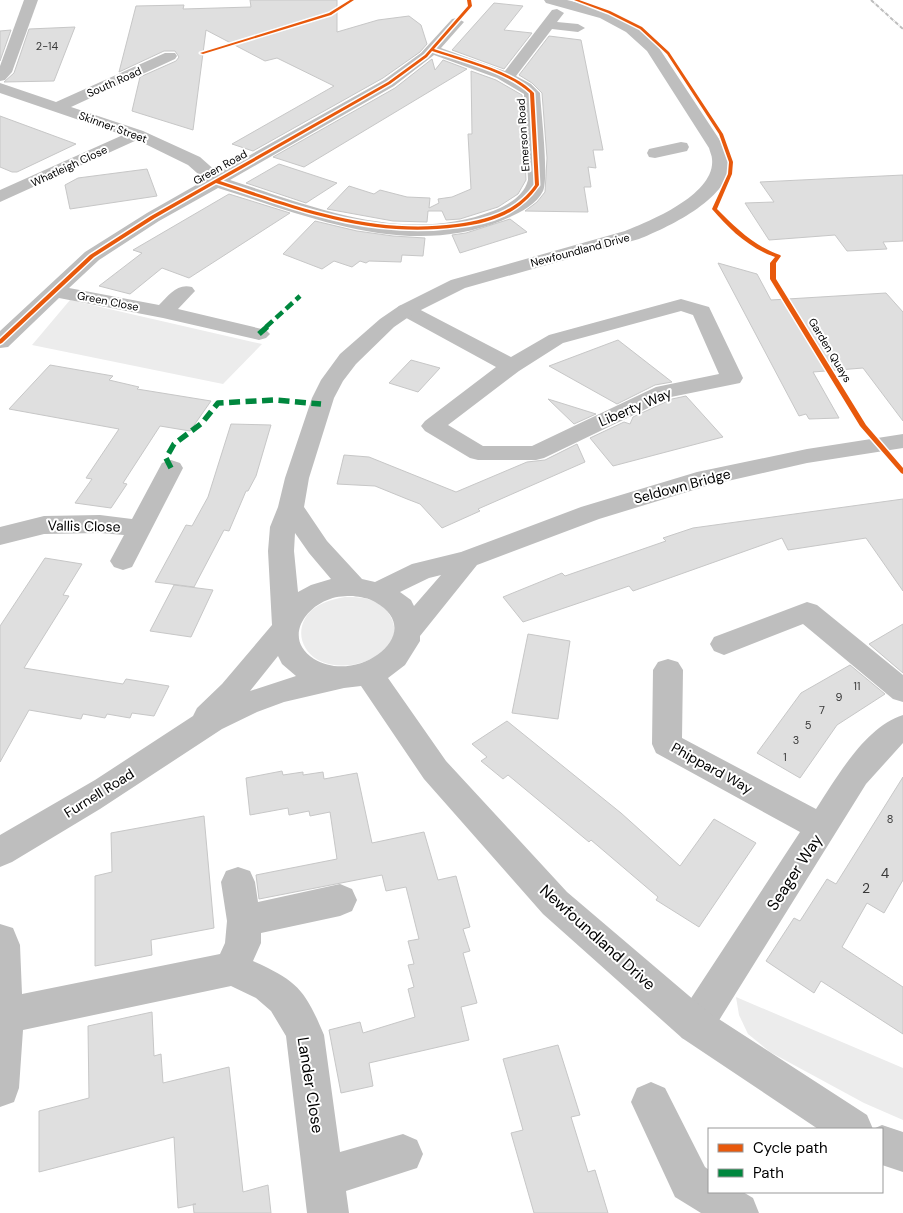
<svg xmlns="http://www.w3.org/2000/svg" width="903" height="1213" viewBox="0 0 903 1213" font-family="'DM Sans',sans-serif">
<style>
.green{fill:#ececec}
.building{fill:#dfdfdf;stroke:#c7c7c7}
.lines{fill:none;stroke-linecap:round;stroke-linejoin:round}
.minor{fill:#bebebe;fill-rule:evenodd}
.tertiary{fill:#bebebe;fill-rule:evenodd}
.rail{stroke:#bebebe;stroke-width:2;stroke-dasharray:4 1 0.5 1;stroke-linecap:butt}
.quiet-far1{stroke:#00873e;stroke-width:4.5;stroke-dasharray:9 4.5;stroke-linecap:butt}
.quiet{stroke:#00873e;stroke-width:5.5;stroke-dasharray:11 5.5;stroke-linecap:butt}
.cycleway-casing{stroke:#fff;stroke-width:3}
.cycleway{fill:#e8590c;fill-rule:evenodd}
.labels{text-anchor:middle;stroke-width:4;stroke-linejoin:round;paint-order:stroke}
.number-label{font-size:11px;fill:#383838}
.far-street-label{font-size:11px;fill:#000;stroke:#fff}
.street-label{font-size:14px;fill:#000;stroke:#fff}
.near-number-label{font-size:14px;fill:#383838}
.near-street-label{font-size:16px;fill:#000;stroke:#fff}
</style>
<rect width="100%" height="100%" fill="#fff"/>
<g class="green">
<polygon points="70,300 262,344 223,384 32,345"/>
<path d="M345,597C355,597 366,597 375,602C393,610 402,634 386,649C369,665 339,671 318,660C296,647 296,620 316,607C325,601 335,599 345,597Z"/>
<polygon points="736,997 903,1068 903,1120 864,1103 770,1052 748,1034 739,1015"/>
</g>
<g class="building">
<polygon points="250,0 337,0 337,32 378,20 409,16 421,25 427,44 420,52 383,78 253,151 232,144 334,86 277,58 265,61 206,30 193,130 132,111 140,77 176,61 179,57 175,51 164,51 119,72 136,6 184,5 183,9 251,7"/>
<polygon points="494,3 523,6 504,30 532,33 504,69 452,50"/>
<polygon points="75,27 54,81 4,82 14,73 29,29"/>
<polygon points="11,30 0,61 0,31"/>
<polygon points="549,36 581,40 603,150 593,150 596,168 588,167 591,187 584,187 588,212 525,211 537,202 545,192 547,158 542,93 532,83 519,75"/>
<polygon points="432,59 435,70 443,60 467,69 304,167 273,157 395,88"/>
<polygon points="471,71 496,80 522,95 526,180 518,194 498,207 460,219 446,220 442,211 428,211 427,222 393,221 327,209 349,186 374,194 380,190 407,197 430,198 429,208 439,203 438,199 452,197 471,189 468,134 472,134"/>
<polygon points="0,116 76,144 17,172 12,172 0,167"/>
<polygon points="279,164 337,183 306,203 246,183"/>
<polygon points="147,169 157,196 70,209 65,185 78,178"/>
<polygon points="903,175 903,241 883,242 887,249 847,251 835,235 769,240 745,203 774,202 760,182"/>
<polygon points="229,194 290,213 189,278 162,268 130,294 99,286 142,253 133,250"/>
<polygon points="510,219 527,232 460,253 452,235 466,233"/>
<polygon points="315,221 357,231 393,236 425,238 423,256 402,255 401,262 369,261 366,263 360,261 352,267 334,261 322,269 283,254"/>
<polygon points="718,263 757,274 771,300 886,293 903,312 903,421 863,368 813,372 839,418 809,419 806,414 799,416"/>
<polygon points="618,340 672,382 655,385 617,404 549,366"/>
<polygon points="411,360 440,368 418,392 389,383"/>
<polygon points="50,365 113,376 109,380 139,387 137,389 211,401 190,431 160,426 123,483 127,484 111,508 75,503 92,479 86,478 119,429 9,409"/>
<polygon points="686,396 723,437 613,466 590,438 624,422 630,424 633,417 672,399"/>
<polygon points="548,399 596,414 574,424"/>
<polygon points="231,424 271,425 256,476 248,491 246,491 229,531 224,530 194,587 155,582 186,525 192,526 208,497"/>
<polygon points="577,444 585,462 478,509 480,511 442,528 420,504 407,499 375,486 337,484 344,455 369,457 456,492 527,462 545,460"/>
<polygon points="903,499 903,591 866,538 788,550 782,538 633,591 629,586 523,622 503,597 562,573 565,576 666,541 663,538 693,528"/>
<polygon points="45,558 82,564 63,595 69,596 24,668 123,684 126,679 169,686 154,716 132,713 130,718 107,714 105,718 83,714 81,719 29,710 0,762 0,626"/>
<polygon points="174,585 213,590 191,637 150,631"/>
<polygon points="903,624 903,673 869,644"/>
<polygon points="528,634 570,641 558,719 512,713"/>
<polygon points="850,665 885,694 837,725 800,778 757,753 801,693"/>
<polygon points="507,721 621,813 680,866 714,819 756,843 699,927 656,900 658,897 591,840 589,842 508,775 503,779 481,761 487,757 472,744"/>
<polygon points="282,771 283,775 303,772 303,775 323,772 324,779 357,773 372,843 424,832 438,880 456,876 470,927 463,929 470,951 463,953 477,1003 461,1007 469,1040 369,1063 373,1086 341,1093 329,1030 360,1022 363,1033 415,1017 408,989 414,987 408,965 414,964 408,941 419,939 406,887 386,891 382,875 259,899 256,875 337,859 330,812 310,816 309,811 289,815 288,808 250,815 246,778"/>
<polygon points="903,777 903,880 884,913 867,903 842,947 903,987 903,1034 821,981 814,993 766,961 794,918 800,921 827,879 836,884"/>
<polygon points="204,816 214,928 151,940 152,955 95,966 95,876 112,872 111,833"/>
<polygon points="152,1012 154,1056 161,1054 163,1083 229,1067 243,1192 268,1185 271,1213 194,1213 193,1204 196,1204 178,1208 174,1137 39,1172 39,1111 89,1098 88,1026"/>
<polygon points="558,1045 580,1115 571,1117 588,1172 595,1170 608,1213 534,1213 511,1133 523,1130 503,1059"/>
</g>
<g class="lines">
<g class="minor">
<polygon points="24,0 38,0 12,72 5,80 0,81 0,66"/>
<path d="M557,9L564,13L557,22L578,24L585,28L578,32L552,29L516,76L531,84L540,93C541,112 549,176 543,191C536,206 515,215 501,221C406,259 308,216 218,188L159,221L99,260L69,288L159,305C169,295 177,283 192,287L195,291L178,309L266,330L270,334L266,338L259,340L163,318L59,298L8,347L0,348V331L85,252L147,213L205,180L188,165L137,140L0,202V190L123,135L0,93V83L56,102L165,53H175L177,56L175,59L71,107L143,131L200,157L218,173L384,80L421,53L452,19L457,18L464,22L441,48L505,71L552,10ZM434,55L497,78L524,94L528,180C524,196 508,205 493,211C405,245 314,207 230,180L394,86Z"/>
<polygon points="681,142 687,143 689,147 687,151 655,158 649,157 647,153 649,149"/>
<path d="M681,299L709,307L743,378L740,383L671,397L544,458L536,460H478L470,458L425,431L421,426L425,421L496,367L399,314L396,310L399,306L406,304L413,306L511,357L549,335ZM681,311L693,315L719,374L656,387L532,446H483L448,425L519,371L563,343Z"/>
<polygon points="171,460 180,463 183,468 132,567 123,570 114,567 110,561 124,535 100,533 44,534 0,545 0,527 44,516 100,515 132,519 162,463"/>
<polygon points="807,602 817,605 903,675 903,702 893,699 803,624 724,655 714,651 710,644 714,637"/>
<path d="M668,659L678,662L683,670L682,738L816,809C837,777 865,727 903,715V743L866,784L708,1038L695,1043L682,1038L676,1025L682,1012L800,832L656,753L652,744L653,670L658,662Z"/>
<path d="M238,867L250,871L255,882L258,902L340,884L352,889L357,900L352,911L340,916L261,933V943L253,961C298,981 305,990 324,1035L340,1152L403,1134L417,1140L423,1154L417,1168L346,1191L349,1213H307L286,1036L271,1011L256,998L231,986L23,1030L19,1088L14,1102L0,1107V924L13,928L20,945L22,994L220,954L225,943L227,921L221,882L226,871Z"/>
<polygon points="651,1082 665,1088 705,1167 709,1170 709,1192 743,1192 753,1198 759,1213 701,1213 675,1197 631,1102 637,1088"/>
</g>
<path class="tertiary" d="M544,0H567L596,7L636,26L657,45L725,148C726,151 729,155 729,159C735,197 666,228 639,239L465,288L413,314L394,327L356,364L343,381L334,398L309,478L304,507L327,541L362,579L375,582L412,564L461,552L581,507L697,472L807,449L903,434V448L807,463L710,485L599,519L477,565L420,636V641L405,665L388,678L446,761L567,892L708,1012L867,1115L873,1129L882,1125L903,1132V1172L882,1165V1129H818L682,1038L543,914L424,779L361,686L344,688L284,702L257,712L222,729L100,809L12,862L0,867V835L95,780L193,716L197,708L222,684L272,625L268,551L270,527L278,507L285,478L312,398L321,380L340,354L380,319L399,306L451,280L625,231C651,221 716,194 712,159C712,156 710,152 709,148L647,51L626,32L600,18L546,3ZM295,533L309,553L331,579L311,585L298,592L294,551ZM441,575L414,606L411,600L400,592L429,578ZM353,596C360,597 369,598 375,602C429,632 358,686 314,659C284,640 303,608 330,599C337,596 346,596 353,596ZM278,656L282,664L296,676L250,691Z"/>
<polyline class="rail" points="871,0 903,29"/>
<polyline class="quiet-far1" points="266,327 300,296"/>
<g class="quiet">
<polyline points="259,334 268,326"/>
<polyline points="171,468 166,458 174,444 202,423 218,403 275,400 321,404"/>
</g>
<defs>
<g id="cycleway">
<polygon points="350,0 354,0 331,15 203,54 200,53 329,13"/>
<path d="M467,0H471L472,6L434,49C463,59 514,71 534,93L539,185C519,214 492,223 458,227C371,239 297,210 216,183L155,218L94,257L2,343L0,344V339L90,255L151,216L388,82L425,55L468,6ZM432,51C461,61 508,72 530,93L535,185C516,212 487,220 456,224C372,235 298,207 220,181L390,84L427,57Z"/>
<path d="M574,0H579L610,11L642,27L669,52L723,134L733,162L732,174L717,209C736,228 754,246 780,255L781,256L776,263V279L866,425L903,468V474L901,473L860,426L770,279V263L775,257C749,248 729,229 712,209L728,174L729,162L719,134L667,54L640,29L608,13Z"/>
</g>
</defs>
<use href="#cycleway" class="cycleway-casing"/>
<use href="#cycleway" class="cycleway"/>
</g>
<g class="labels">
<g class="number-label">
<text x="47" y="50">2-14</text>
<text x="857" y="690">11</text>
<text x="839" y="701">9</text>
<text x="822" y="714">7</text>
<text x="808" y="729">5</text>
<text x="796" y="744">3</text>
<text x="785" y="761">1</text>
<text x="890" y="823">8</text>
</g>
<g class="far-street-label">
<text transform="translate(114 82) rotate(-24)" y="4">South Road</text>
<text transform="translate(113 127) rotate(20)" y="4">Skinner Street</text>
<text transform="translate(523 135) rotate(-94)" y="4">Emerson Road</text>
<text transform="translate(69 166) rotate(-25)" y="4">Whatleigh Close</text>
<text transform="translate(220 167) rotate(-29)" y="4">Green Road</text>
<text transform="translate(580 250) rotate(-15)" y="4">Newfoundland Drive</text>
<text transform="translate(108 301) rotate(11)" y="4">Green Close</text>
<text transform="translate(830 350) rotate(59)" y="4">Garden Quays</text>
</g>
<g class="street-label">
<text transform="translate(635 407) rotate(-23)" y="5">Liberty Way</text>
<text transform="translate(682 486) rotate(-15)" y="5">Seldown Bridge</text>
<text transform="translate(84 526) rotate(1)" y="5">Vallis Close</text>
<text transform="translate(712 768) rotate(29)" y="5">Phippard Way</text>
<text transform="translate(99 793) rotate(-32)" y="5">Furnell Road</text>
</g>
<g class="near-number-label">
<text x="885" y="878">4</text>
<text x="866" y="893">2</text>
</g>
<g class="near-street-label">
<text transform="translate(794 872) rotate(-57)" y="6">Seager Way</text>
<text transform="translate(598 937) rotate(42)" y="6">Newfoundland Drive</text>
<text transform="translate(311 1085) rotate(81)" y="6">Lander Close</text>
</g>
</g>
<rect x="708" y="1128" width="175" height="65" fill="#ffffff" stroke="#999999"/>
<rect x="718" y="1144" width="25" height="8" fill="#e8590c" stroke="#999999"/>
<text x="753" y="1153" font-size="15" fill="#000000">Cycle path</text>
<rect x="718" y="1169" width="25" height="8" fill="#00873e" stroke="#999999"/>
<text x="753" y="1178" font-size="15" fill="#000000">Path</text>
</svg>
